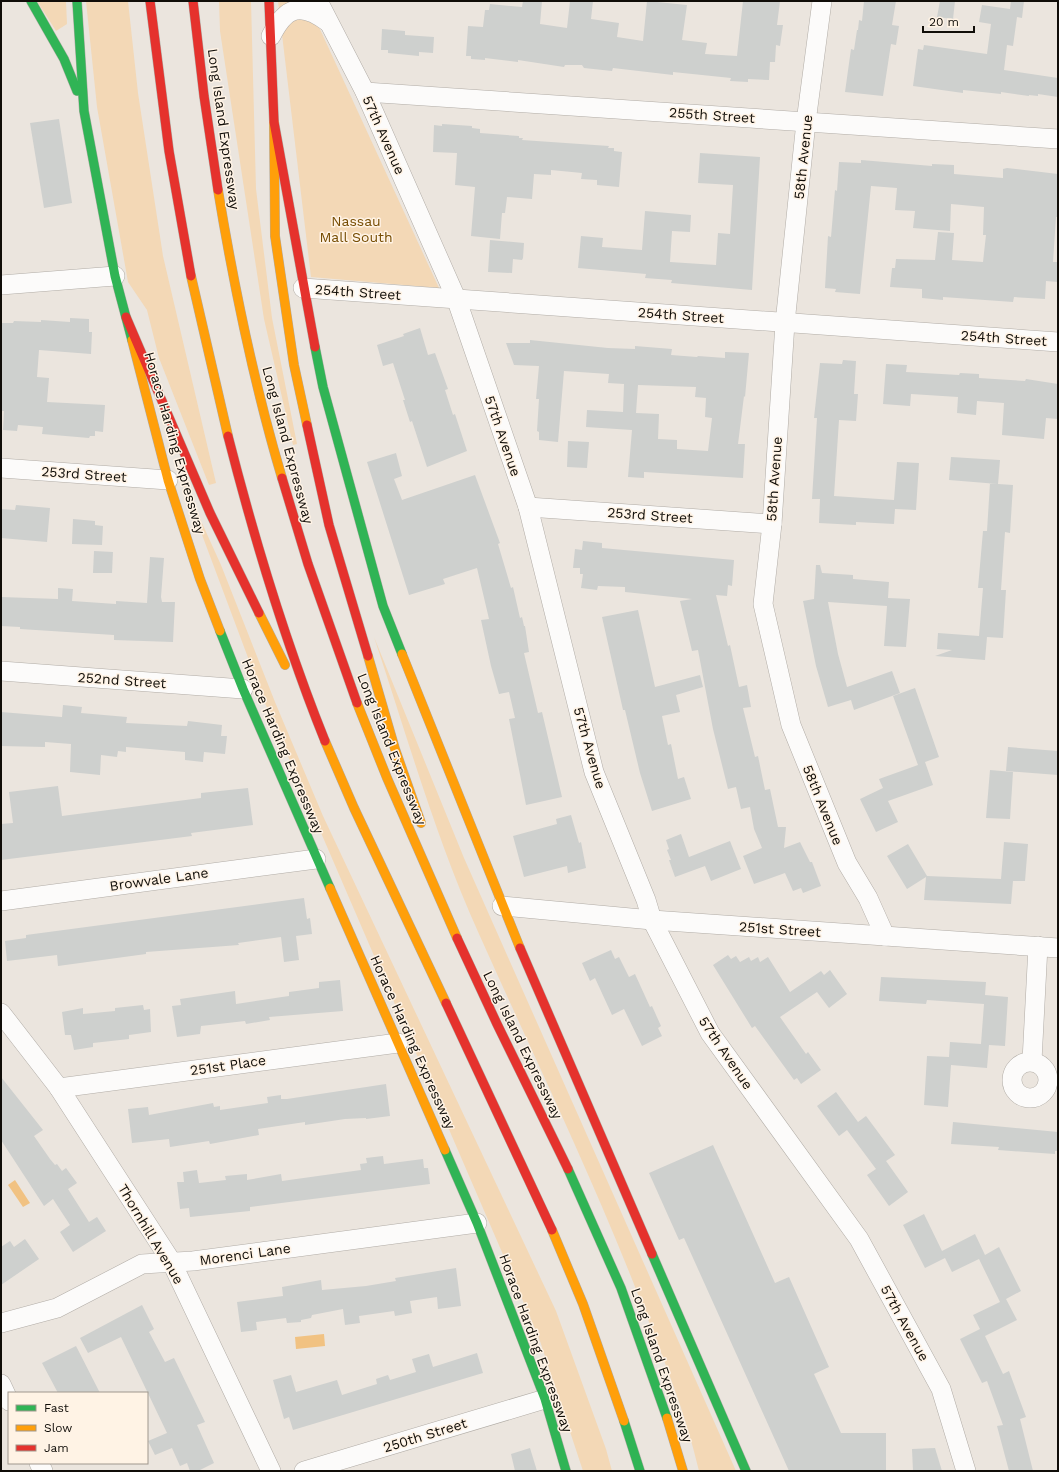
<svg xmlns="http://www.w3.org/2000/svg" width="1059" height="1472" viewBox="0 0 1059 1472" font-family="'Work Sans',sans-serif">
<style>
.green{fill:#f3d8b6}
.water{fill:#f1c282}
.building{fill:#ced0ce;fill-rule:evenodd}
.lines{fill:none;stroke-linecap:round;stroke-linejoin:round}
.street-casing{stroke:#b1aca6;stroke-width:20}
.fast-casing{stroke:#b1aca6;stroke-width:10}
.slow-casing{stroke:#b1aca6;stroke-width:10}
.jam-casing{stroke:#b1aca6;stroke-width:10}
.street{stroke:#fcfbfa;stroke-width:19}
.fast{stroke:#30b455;stroke-width:9}
.slow{stroke:#ff9f0a;stroke-width:9}
.jam{stroke:#e5322d;stroke-width:9}
.labels{text-anchor:middle;stroke-width:3;stroke-linejoin:round;paint-order:stroke}
.street-label{font-size:14px;fill:#100d08;stroke:#fff3e5}
.park-label{font-size:14px;fill:#764c02;stroke:#fff3e5}
</style>
<rect width="100%" height="100%" fill="#ebe5de"/>
<g class="green">
<polygon points="37,1 66,1 67,24 56,31"/>
<polygon points="86,1 128,1 138,93 163,256 216,483 209,485 159,358 147,310 128,282 97,107"/>
<polygon points="219,1 251,1 256,189 272,318 297,444 293,445 264,319 220,31"/>
<polygon points="278,1 307,1 439,288 311,277"/>
<polygon points="177,468 221,565 275,702 323,816 556,1311 606,1449 612,1471 583,1471 539,1338 265,703"/>
<path d="M374,637L464,858L736,1471H699C685,1411 662,1354 639,1297C591,1173 533,1055 479,934C436,839 407,736 374,637Z"/>
</g>
<g class="water">
<polygon points="15,1180 30,1203 23,1207 8,1185"/>
<polygon points="324,1334 325,1346 296,1349 295,1337"/>
</g>
<g class="building">
<polygon points="523,1 542,1 540,24 567,28 570,1 593,1 591,19 619,23 617,37 643,41 647,1 687,5 682,40 707,43 705,54 737,56 743,1 780,1 777,25 783,25 780,46 776,45 775,62 770,62 769,80 748,79 748,82 730,81 731,78 673,72 673,75 613,68 612,71 584,68 582,65 565,65 564,67 518,60 518,62 485,58 485,60 471,59 471,56 466,56 468,26 483,27 485,10 489,10 490,4 522,7"/>
<polygon points="864,1 896,1 892,25 899,26 896,45 891,44 883,96 845,92 851,49 854,50 857,30 858,30 859,20 862,21"/>
<polygon points="940,1 955,1 953,19 937,17"/>
<polygon points="1011,1 1024,1 1022,18 1017,17 1013,46 1007,45 1004,70 1058,78 1058,97 1038,94 1038,96 1029,95 1029,96 1001,92 1001,94 963,90 963,93 913,86 918,49 923,50 924,45 987,54 991,24 979,22 982,5 1010,9"/>
<polygon points="382,29 405,31 405,35 434,37 433,53 419,52 419,56 388,53 388,50 381,50"/>
<polygon points="59,119 72,203 44,208 30,123"/>
<polygon points="442,124 472,126 472,128 480,129 480,133 519,136 519,138 523,138 522,140 609,146 608,148 614,148 614,151 622,152 619,187 597,185 597,180 581,179 582,173 551,170 551,175 534,174 532,199 507,197 505,213 502,213 500,239 471,236 475,187 455,185 457,153 433,152 434,125 442,126"/>
<polygon points="700,153 760,157 752,290 671,283 672,280 645,278 646,274 578,268 581,236 603,238 602,247 642,250 645,211 691,215 690,232 672,231 670,262 716,265 718,233 730,234 733,185 698,183"/>
<polygon points="861,160 932,166 932,164 954,165 954,174 1003,178 1003,169 1007,168 1058,174 1058,217 1056,217 1053,262 1058,262 1058,282 1046,281 1045,299 1014,297 1013,302 943,297 943,300 922,298 922,289 890,287 892,268 895,268 896,259 935,260 938,232 954,233 952,260 983,262 986,235 983,235 984,207 951,204 950,231 913,228 915,211 895,210 897,188 871,186 860,294 835,292 836,289 825,288 828,236 831,237 835,190 837,191 839,162 861,163"/>
<polygon points="490,240 524,243 523,258 522,260 513,259 512,273 488,272"/>
<polygon points="70,318 89,319 89,332 92,332 91,354 39,350 37,377 49,378 47,402 105,405 103,432 95,431 95,436 90,436 89,438 42,434 43,427 18,425 17,431 3,430 4,411 1,411 1,323 13,323 14,321 41,322 41,320 70,322"/>
<polygon points="420,328 428,355 435,353 448,389 445,390 453,415 455,414 467,451 427,467 412,421 410,422 403,400 405,400 393,363 383,366 377,345 404,336 403,334"/>
<path d="M530,340L608,348L635,349V346L672,349L671,355L697,357L698,356L725,358V352L749,353L745,397L744,396L738,444H745L743,478L644,472V478L628,477L632,430L586,427L587,410L623,412L624,384L608,383L609,374L564,371L558,442L539,440V432L537,431L539,399H536L539,366L514,365L506,343H530ZM638,385L696,387L695,397L706,398L705,417L712,418L708,451L677,449V440L658,439L659,414L636,413Z"/>
<polygon points="843,360 856,361 854,394 858,394 856,421 839,420 834,496 894,500 897,462 919,463 916,510 895,509 894,524 856,522 856,525 819,523 820,499 812,499 817,418 814,418 820,363 842,364"/>
<polygon points="886,364 907,365 906,372 959,375 960,373 979,374 979,378 1025,381 1026,379 1058,384 1058,419 1046,418 1044,439 1002,435 1004,403 977,401 976,415 957,413 958,397 911,394 910,406 883,404"/>
<polygon points="568,441 589,442 587,468 567,467"/>
<polygon points="396,453 402,476 394,479 402,500 475,475 500,543 498,544 511,588 513,587 520,618 522,617 524,626 525,626 529,652 524,653 538,713 542,712 562,797 526,805 509,719 515,718 509,692 499,694 491,666 481,620 489,619 477,568 443,579 445,584 409,595 367,462"/>
<polygon points="951,457 1000,460 998,484 1013,485 1010,533 1005,532 1001,590 1006,590 1003,638 987,637 985,660 935,656 952,650 937,649 938,633 979,636 983,588 978,588 983,531 987,531 990,483 998,484 949,480"/>
<polygon points="16,505 50,508 47,542 1,538 1,509 15,510"/>
<polygon points="73,519 95,521 95,525 103,526 102,545 72,544"/>
<polygon points="583,541 602,543 602,548 734,560 732,586 728,585 727,596 716,595 728,646 730,645 739,687 747,685 751,707 743,708 755,757 758,756 765,790 770,789 778,827 786,827 784,848 800,842 810,862 812,862 821,886 803,893 801,888 793,891 785,873 754,884 743,856 762,848 754,829 750,807 741,809 736,787 728,789 713,729 698,650 692,651 680,601 692,599 625,592 625,587 598,586 597,590 581,588 583,574 580,574 580,568 573,568 575,549 582,550"/>
<polygon points="94,551 113,552 112,573 93,573"/>
<polygon points="150,557 164,558 161,597 162,602 175,602 173,642 114,640 114,635 20,629 20,627 1,626 1,597 58,599 58,588 73,589 72,601 116,604 116,601 147,603"/>
<polygon points="816,565 820,565 822,573 853,575 853,579 889,582 888,598 910,599 906,647 884,646 887,606 828,602 838,654 847,687 892,671 900,693 854,710 851,700 828,707 816,666 803,601 814,599"/>
<polygon points="638,610 655,687 700,675 703,687 676,695 680,712 662,716 668,745 671,744 678,779 684,777 691,799 652,811 640,773 625,710 623,710 602,617"/>
<polygon points="915,688 939,757 925,762 933,785 888,801 898,822 876,832 860,799 883,788 879,779 918,765 893,696"/>
<polygon points="63,705 82,707 81,713 127,717 126,723 187,726 188,721 222,725 221,736 227,736 225,754 204,752 203,762 185,760 185,752 126,747 126,752 118,751 117,757 101,755 100,775 70,772 71,744 45,742 45,747 1,746 1,712 62,717"/>
<polygon points="1008,747 1058,751 1058,775 1006,771"/>
<polygon points="990,770 1013,772 1010,819 986,818"/>
<polygon points="58,786 62,816 201,798 201,793 248,788 253,825 191,833 192,836 1,860 1,824 13,823 9,792"/>
<polygon points="571,815 579,843 581,842 586,868 568,873 567,866 524,877 513,836 557,824 556,819"/>
<polygon points="681,834 689,857 730,841 741,869 711,881 705,866 675,877 669,860 671,860 667,850 669,849 666,840"/>
<polygon points="1004,842 1028,844 1025,881 1013,881 1011,904 924,900 926,877 907,889 887,856 908,844 927,876 1001,879"/>
<polygon points="304,898 307,919 310,918 312,934 296,936 299,960 284,962 281,937 238,943 239,945 146,952 146,954 58,966 57,955 7,961 5,941 26,938 26,935"/>
<polygon points="611,950 615,959 619,957 629,977 635,974 650,1007 652,1006 661,1026 658,1028 662,1036 642,1046 624,1009 612,1015 595,978 590,981 582,963"/>
<polygon points="728,955 731,959 736,956 740,962 749,957 751,961 758,957 760,962 768,957 790,992 821,971 824,975 830,970 847,994 829,1008 817,992 780,1017 806,1054 808,1052 821,1070 801,1084 797,1078 794,1080 755,1026 752,1028 713,965"/>
<polygon points="881,977 986,982 985,995 1008,997 1005,1046 989,1045 987,1068 951,1065 948,1107 924,1105 927,1056 949,1057 950,1042 981,1044 984,1004 927,1000 926,1004 879,1001"/>
<polygon points="340,980 343,1011 269,1017 270,1020 246,1024 245,1021 201,1026 200,1034 177,1037 172,1006 181,1005 180,999 235,991 236,1004 282,997 289,996 289,992 319,988 319,982"/>
<polygon points="143,1005 144,1010 150,1009 151,1032 129,1035 129,1039 93,1043 93,1047 74,1050 71,1035 65,1035 62,1012 83,1008 83,1014 115,1011 115,1008"/>
<polygon points="1,1077 43,1130 34,1136 50,1159 55,1165 57,1164 62,1171 66,1168 77,1183 68,1189 89,1222 97,1217 106,1231 73,1252 60,1232 70,1225 53,1199 44,1206 1,1140"/>
<polygon points="386,1084 390,1116 366,1119 366,1118 345,1119 305,1125 305,1122 258,1129 259,1135 210,1144 209,1141 170,1147 169,1139 132,1143 128,1109 148,1107 149,1115 213,1103 214,1107 220,1106 220,1110 268,1103 267,1097 281,1095 281,1099 287,1099"/>
<polygon points="836,1092 858,1122 866,1116 895,1155 886,1161 908,1192 889,1206 867,1175 876,1169 847,1130 839,1136 817,1106"/>
<polygon points="953,1122 1058,1132 1058,1151 1055,1151 1055,1154 998,1150 999,1147 951,1144"/>
<polygon points="713,1145 775,1283 789,1277 829,1367 814,1374 841,1433 886,1433 886,1471 789,1471 684,1238 679,1240 649,1173"/>
<polygon points="383,1156 384,1164 423,1159 424,1168 428,1168 430,1184 250,1207 250,1211 190,1217 189,1208 180,1209 177,1182 184,1182 183,1172 197,1170 199,1183 226,1180 225,1176 247,1174 247,1180 281,1174 282,1181 361,1170 360,1164 367,1163 366,1158"/>
<polygon points="924,1214 942,1251 975,1234 985,1255 999,1247 1021,1291 1006,1299 1017,1320 985,1336 1003,1374 1009,1371 1026,1417 1020,1419 1033,1471 1009,1471 997,1426 1003,1425 987,1381 982,1383 960,1339 980,1329 973,1315 1000,1302 979,1259 952,1272 945,1258 925,1268 903,1225"/>
<polygon points="25,1239 39,1259 1,1285 1,1247 10,1241 14,1247"/>
<polygon points="456,1268 461,1306 438,1309 437,1297 410,1301 412,1313 395,1316 394,1311 359,1316 360,1323 345,1325 343,1309 312,1315 311,1318 301,1320 301,1322 287,1323 286,1318 256,1322 257,1330 241,1332 237,1302 283,1296 282,1287 321,1280 322,1290 366,1286 396,1281 395,1278"/>
<polygon points="142,1305 154,1329 149,1332 165,1362 174,1358 205,1422 197,1425 214,1463 198,1471 190,1471 187,1463 180,1466 172,1448 155,1455 148,1441 167,1433 121,1337 88,1353 80,1338"/>
<polygon points="76,1346 100,1393 58,1393 42,1363"/>
<polygon points="477,1353 483,1373 293,1430 289,1417 284,1419 273,1380 291,1375 296,1392 337,1380 342,1395 377,1384 376,1379 388,1375 390,1380 416,1372 412,1359 429,1354 433,1367"/>
<polygon points="530,1448 537,1471 515,1471 511,1454"/>
<polygon points="935,1448 942,1471 913,1471 912,1449"/>
</g>
<g class="lines">
<defs>
<g id="street">
<polyline points="318,1 365,92 456,298 528,507 594,772 646,900 652,920 710,1033 859,1239 941,1389 966,1471"/>
<polyline points="822,1 806,122 785,323 772,524 763,604 791,725 847,863 868,898 885,936"/>
<path d="M271,36C286,6 301,2 328,22"/>
<polyline points="365,92 1058,139"/>
<polyline points="1,285 115,276"/>
<polyline points="303,288 1058,342"/>
<polyline points="1,468 168,480"/>
<polyline points="528,507 772,524"/>
<polyline points="1,671 243,689"/>
<polyline points="1,901 316,859"/>
<polyline points="502,906 652,920 1058,948"/>
<polyline points="1,1013 59,1088 171,1261 271,1471"/>
<polyline points="1032,1061 1038,946"/>
<circle cx="1030" cy="1080" r="18"/>
<polyline points="59,1088 398,1043"/>
<polyline points="1,1323 57,1308 142,1264 193,1261 477,1223"/>
<polyline points="1,1384 9,1401"/>
<polyline points="39,1463 43,1471"/>
<polyline points="304,1471 545,1399"/>
</g>
<g id="fast">
<polyline points="31,1 64,59 77,91"/>
<polyline points="77,1 84,111 115,276 132,340"/>
<polyline points="315,347 323,387 383,606 402,654"/>
<polyline points="220,631 243,689 330,888"/>
<polyline points="445,1150 477,1223 545,1399 566,1471"/>
<polyline points="568,1169 621,1288 667,1418"/>
<polyline points="652,1254 746,1471"/>
<polyline points="624,1421 640,1471"/>
</g>
<g id="slow">
<polyline points="274,122 275,236 294,365 307,425"/>
<path d="M218,190C234,287 254,384 282,478"/>
<polyline points="191,276 228,436"/>
<polyline points="132,340 168,480 200,579 220,631"/>
<polyline points="259,613 285,665"/>
<polyline points="402,654 520,948"/>
<polyline points="368,656 395,749 421,823"/>
<polyline points="357,703 387,778 457,938"/>
<polyline points="325,741 354,808 446,1003"/>
<polyline points="330,888 445,1150"/>
<polyline points="552,1230 583,1304 624,1421"/>
<polyline points="667,1418 683,1471"/>
</g>
<g id="jam">
<polyline points="150,1 169,151 191,276"/>
<polyline points="193,1 204,96 218,190"/>
<polyline points="269,1 274,122 315,347"/>
<polyline points="126,317 210,513 259,613"/>
<polyline points="307,425 329,525 368,656"/>
<path d="M228,436C254,538 286,644 325,741"/>
<polyline points="282,478 308,564 357,703"/>
<polyline points="457,938 497,1024 568,1169"/>
<polyline points="520,948 652,1254"/>
<polyline points="446,1003 552,1230"/>
</g>
</defs>
<use href="#street" class="street-casing"/>
<use href="#fast" class="fast-casing"/>
<use href="#slow" class="slow-casing"/>
<use href="#jam" class="jam-casing"/>
<use href="#street" class="street"/>
<use href="#fast" class="fast"/>
<use href="#slow" class="slow"/>
<use href="#jam" class="jam"/>
</g>
<g class="labels">
<g class="street-label">
<text transform="translate(712 115) rotate(4)" y="5">255th Street</text>
<text transform="translate(224 129) rotate(82)" y="5">Long Island Expressway</text>
<text transform="translate(384 135) rotate(66)" y="5">57th Avenue</text>
<text transform="translate(803 157) rotate(-84)" y="5">58th Avenue</text>
<text transform="translate(358 292) rotate(4)" y="5">254th Street</text>
<text transform="translate(681 315) rotate(4)" y="5">254th Street</text>
<text transform="translate(1004 338) rotate(4)" y="5">254th Street</text>
<text transform="translate(503 436) rotate(71)" y="5">57th Avenue</text>
<text transform="translate(175 443) rotate(74)" y="5">Horace Harding Expressway</text>
<text transform="translate(288 445) rotate(75)" y="5">Long Island Expressway</text>
<text transform="translate(84 474) rotate(4)" y="5">253rd Street</text>
<text transform="translate(774 479) rotate(-86)" y="5">58th Avenue</text>
<text transform="translate(650 515) rotate(4)" y="5">253rd Street</text>
<text transform="translate(122 680) rotate(4)" y="5">252nd Street</text>
<text transform="translate(283 746) rotate(67)" y="5">Horace Harding Expressway</text>
<text transform="translate(590 748) rotate(74)" y="5">57th Avenue</text>
<text transform="translate(392 749) rotate(68)" y="5">Long Island Expressway</text>
<text transform="translate(823 805) rotate(68)" y="5">58th Avenue</text>
<text transform="translate(159 879) rotate(-8)" y="5">Browvale Lane</text>
<text transform="translate(780 929) rotate(4)" y="5">251st Street</text>
<text transform="translate(413 1042) rotate(66)" y="5">Horace Harding Expressway</text>
<text transform="translate(523 1045) rotate(64)" y="5">Long Island Expressway</text>
<text transform="translate(726 1053) rotate(56)" y="5">57th Avenue</text>
<text transform="translate(228 1065) rotate(-8)" y="5">251st Place</text>
<text transform="translate(151 1234) rotate(59)" y="5">Thornhill Avenue</text>
<text transform="translate(245 1254) rotate(-8)" y="5">Morenci Lane</text>
<text transform="translate(905 1323) rotate(61)" y="5">57th Avenue</text>
<text transform="translate(536 1343) rotate(70)" y="5">Horace Harding Expressway</text>
<text transform="translate(662 1365) rotate(71)" y="5">Long Island Expressway</text>
<text transform="translate(425 1435) rotate(-17)" y="5">250th Street</text>
</g>
<g class="park-label">
<text x="356" y="226">Nassau<tspan x="356" dy="16">Mall South</tspan></text>
</g>
</g>
<rect width="1059" height="1472" fill="none" stroke="#100d08" stroke-width="4"/>
<rect x="8" y="1392" width="140" height="72" fill="#fff3e5" stroke="#9f978d"/>
<rect x="16" y="1405" width="20" height="6" fill="#30b455" stroke="#9f978d"/>
<text x="44" y="1412" font-size="12" fill="#100d08">Fast</text>
<rect x="16" y="1425" width="20" height="6" fill="#ff9f0a" stroke="#9f978d"/>
<text x="44" y="1432" font-size="12" fill="#100d08">Slow</text>
<rect x="16" y="1445" width="20" height="6" fill="#e5322d" stroke="#9f978d"/>
<text x="44" y="1452" font-size="12" fill="#100d08">Jam</text>
<path d="M923 26v6h51v-6" fill="none" stroke="#100d08" stroke-width="2"/>
<text x="929" y="26" font-size="12" fill="#100d08" stroke="#fff3e5" stroke-width="3" paint-order="stroke">20 m</text>
</svg>
